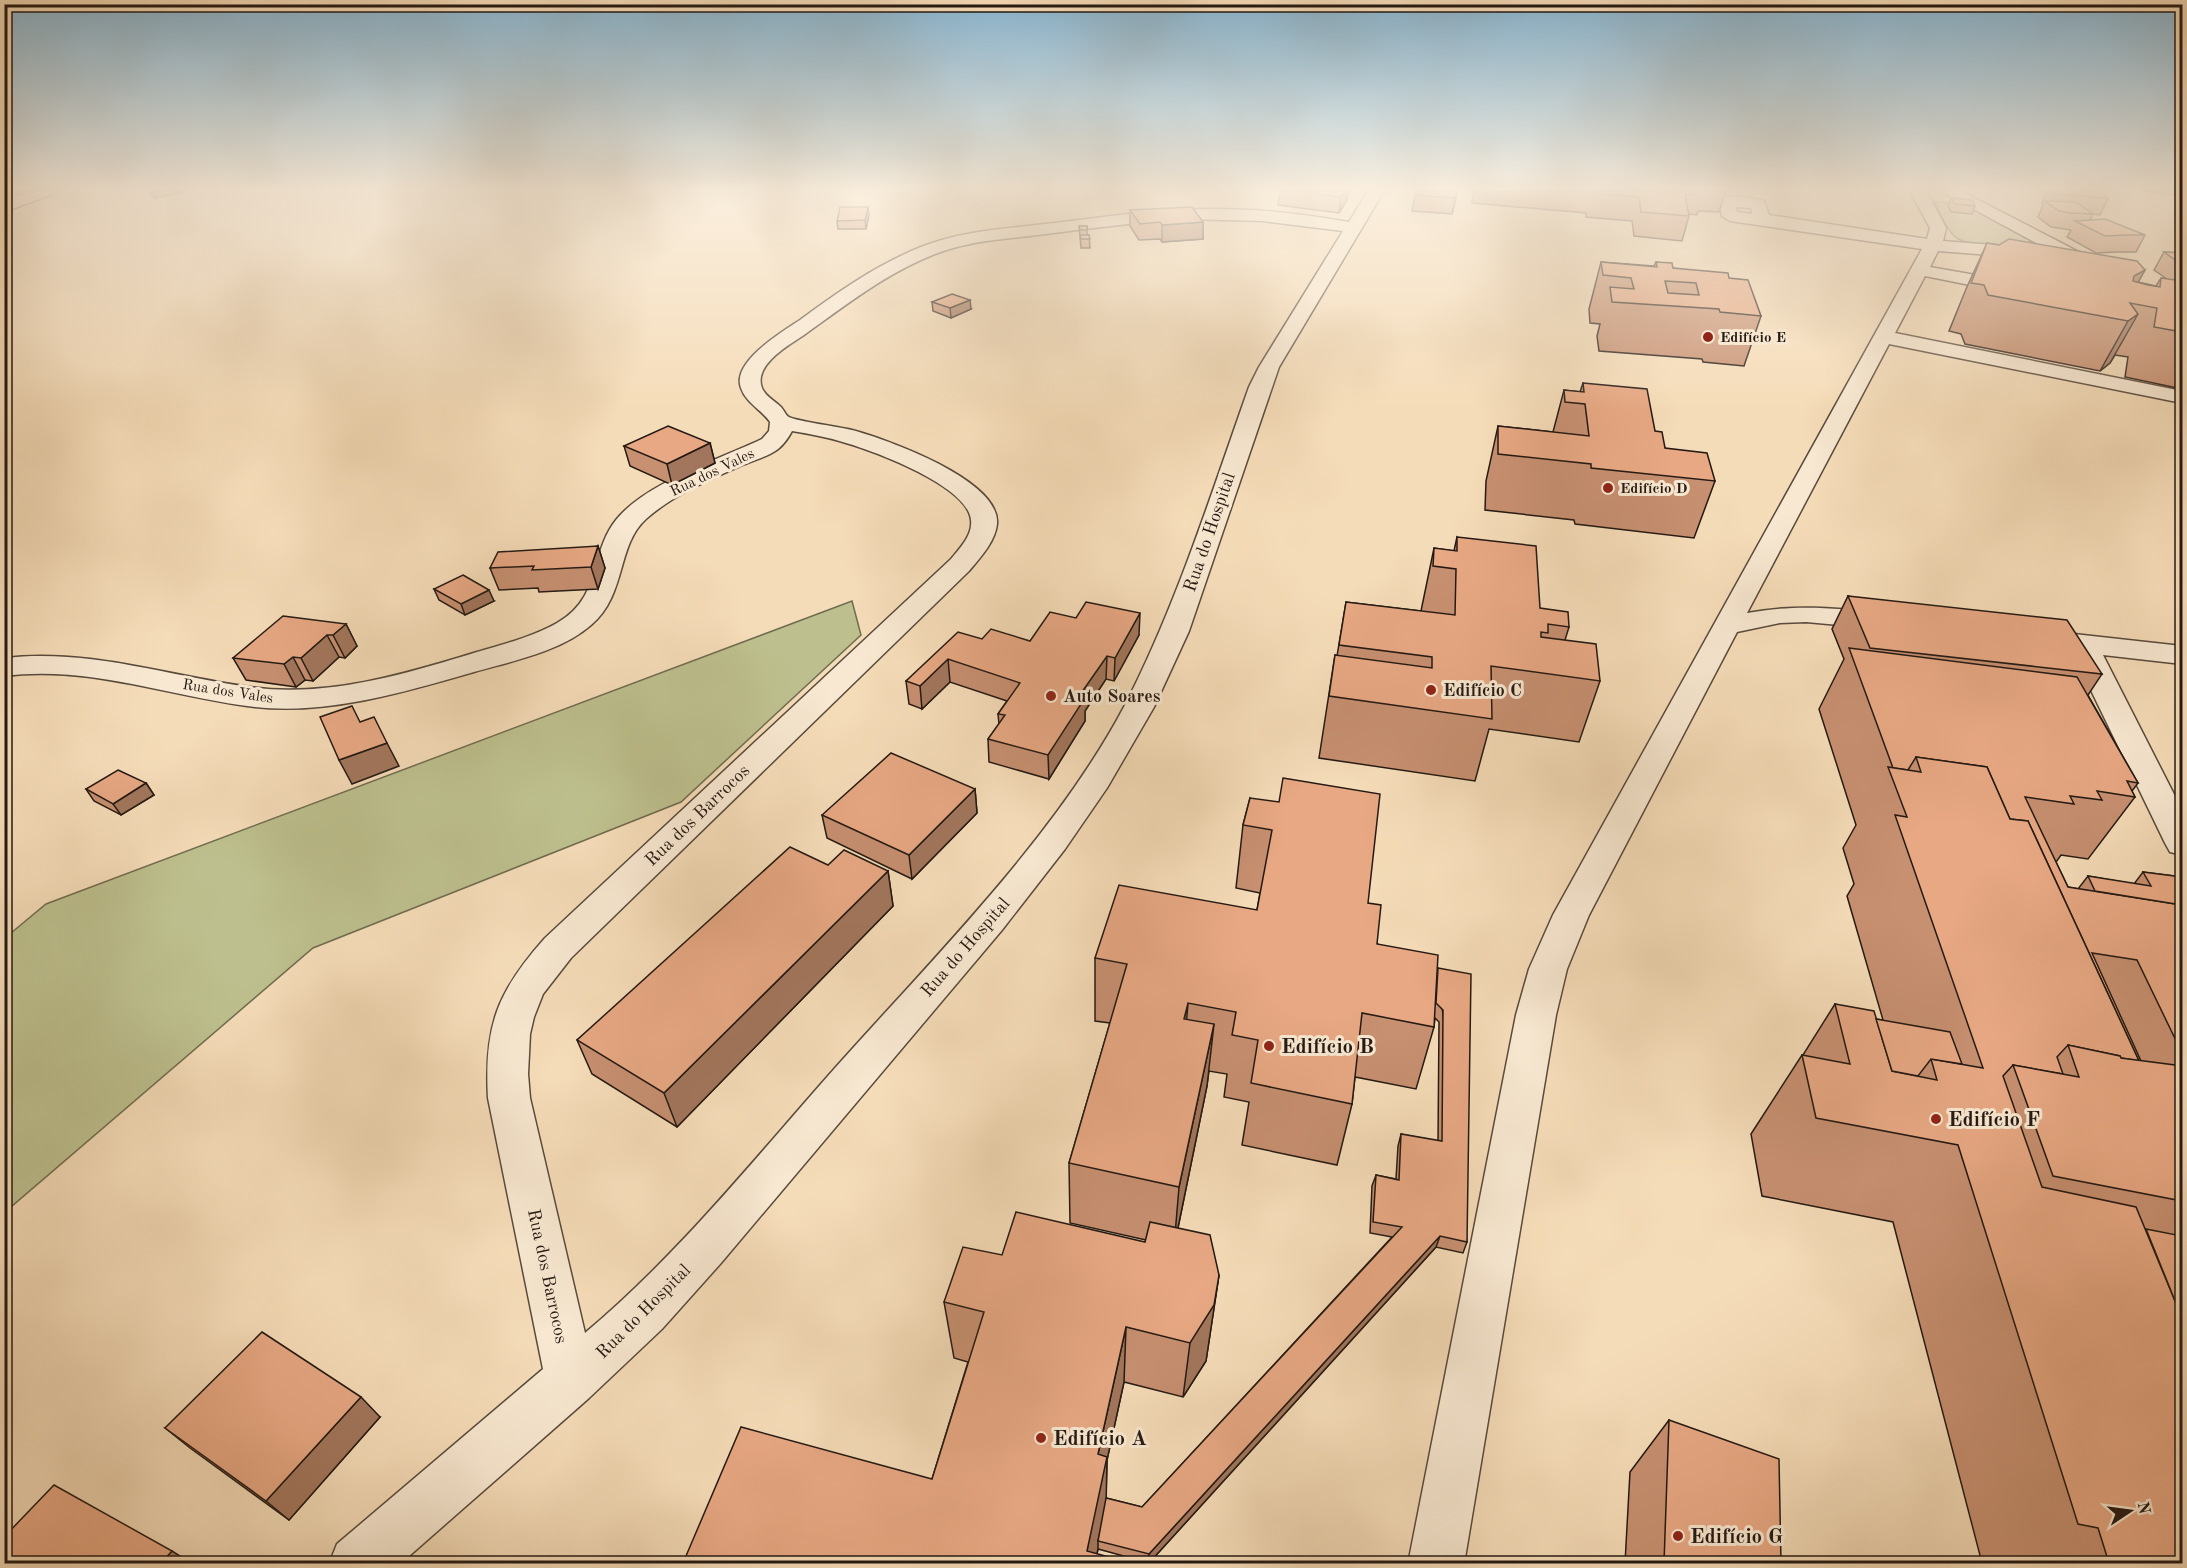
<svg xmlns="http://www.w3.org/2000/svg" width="2187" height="1568" viewBox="0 0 2187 1568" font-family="'Old Standard TT',serif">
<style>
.green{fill:#bdc08e;stroke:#706c50;stroke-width:1.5}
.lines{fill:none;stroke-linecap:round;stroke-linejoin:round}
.street-casing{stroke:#584a3c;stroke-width:3}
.secondary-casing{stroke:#241913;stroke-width:3}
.street{fill:#f8e8d1;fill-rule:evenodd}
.secondary{fill:#f8e8d1;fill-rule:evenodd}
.wall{fill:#c79071;stroke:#241913;stroke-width:1.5;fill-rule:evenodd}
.shaded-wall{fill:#a2765c;stroke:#241913;stroke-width:1.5}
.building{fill:#e7a883;stroke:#241913;stroke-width:1.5;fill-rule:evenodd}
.poi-dot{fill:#8f2418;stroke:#f8e8d1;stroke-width:2}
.labels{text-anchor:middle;stroke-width:6;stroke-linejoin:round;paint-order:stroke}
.far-poi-label{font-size:15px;font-weight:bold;fill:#241913;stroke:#f8e8d1;text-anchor:start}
.far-street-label{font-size:15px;fill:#241913;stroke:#f8e8d1}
.street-label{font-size:18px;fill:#241913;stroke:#f8e8d1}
.poi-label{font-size:18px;font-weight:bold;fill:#241913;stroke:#f8e8d1;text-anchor:start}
.near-poi-label{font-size:21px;font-weight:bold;fill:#241913;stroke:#f8e8d1;text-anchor:start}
</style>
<rect width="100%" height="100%" fill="#f5dcb8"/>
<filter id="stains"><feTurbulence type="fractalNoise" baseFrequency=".00333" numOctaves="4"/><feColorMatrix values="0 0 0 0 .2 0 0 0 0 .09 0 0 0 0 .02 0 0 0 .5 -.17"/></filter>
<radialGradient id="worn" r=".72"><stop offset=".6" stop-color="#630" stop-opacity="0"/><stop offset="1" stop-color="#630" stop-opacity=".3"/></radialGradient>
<g class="green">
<path d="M1934,202L1963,203L2029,239L2030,242C2018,249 1963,247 1953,235C1945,226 1940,213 1934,202Z"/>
<polygon points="852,601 861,635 681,802 313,948 5,1212 5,938 46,904"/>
</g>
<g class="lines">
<defs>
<g id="street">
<path d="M1368,191H1384L1279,367L1189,631L1154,707L1107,788L1065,849L1002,930L721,1263L662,1329L589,1398L400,1564H329L337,1544L543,1369L488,1098C484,1026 497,992 545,938L951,559C960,548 973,535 971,520C968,486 874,451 846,443C828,437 810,434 792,431C789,437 783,445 778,449C769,456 755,460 745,464C711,479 674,494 646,519C616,546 627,595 591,625C560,652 512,661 474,672C405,692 328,715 255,707C170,697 91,665 4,676V658C89,648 168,676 250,687C325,698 406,674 477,652C504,644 532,637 557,623C602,598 589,554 616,520C645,483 720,459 762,439L769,431L770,422C762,410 746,403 741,388C731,362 782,332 800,320C838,292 876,265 921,247C961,231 1003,229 1045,224C1100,218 1154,209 1208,209C1256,208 1302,214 1349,222ZM1185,219L1263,221L1343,231L1259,367L1249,387C1211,494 1177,604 1125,705C1056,836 934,957 835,1068C755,1158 678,1255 585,1333L530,1098L528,1074L530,1034L534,1017L543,994L571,958L969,571C980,558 995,542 997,524C1001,480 886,439 852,430C840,427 796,421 789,417C786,416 784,410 781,407C775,401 765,396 762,388C753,365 789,345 804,335C846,305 886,273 935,254C970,240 1008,239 1046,234C1092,228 1138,222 1185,219Z"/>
<path d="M1910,191H1926L1946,228L1943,241L2030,248L2036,249L2039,253L2036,257L2030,258L1938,251L1930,267L2015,282L2022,284L2024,288L2022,292L2015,294L1925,276L1895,333L2182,391V403L1889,344L1747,613C1796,604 1834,608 1883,613L1893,615L1897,621L1893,627L1883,629L1806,622L1780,623L1737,632L1589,915L1567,969L1556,1015L1464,1564H1408L1516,1015L1529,969L1553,915L1922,249L1730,221L1722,216L1719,201C1727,192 1752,198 1764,201L1769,215L1927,239L1930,228ZM1736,207L1751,208L1752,214L1737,212Z"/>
<polygon points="2038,630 2182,646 2182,664 2103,655 2182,810 2182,855 2170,852 2165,843 2072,651 2028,645 2024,639 2028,633"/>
</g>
<g id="secondary">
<polygon points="32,191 55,191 53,194 4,212 4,201"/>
<polygon points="1940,191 1961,191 2102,264 2105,268 2102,272 2090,272"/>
</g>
</defs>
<use href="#street" class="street-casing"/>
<use href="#secondary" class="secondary-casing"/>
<use href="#street" class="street"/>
<use href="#secondary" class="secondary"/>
</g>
<g class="wall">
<polygon points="147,191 185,191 155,198"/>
<polygon points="1280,191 1348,191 1347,200 1339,213 1278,205"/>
<polygon points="1474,191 1726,191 1719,212 1698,211 1697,215 1689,214 1689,216 1682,241 1634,236 1632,221 1586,217 1586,213 1472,203"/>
<polygon points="2048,191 2100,191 2108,198 2100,215 2093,214 2090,220 2145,235 2136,252 2117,252 2096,253 2067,237 2071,230 2051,227 2038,217 2043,205 2042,203"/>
<polygon points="2142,191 2179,191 2176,195"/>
<polygon points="1415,195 1456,198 1452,214 1412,211"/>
<polygon points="1951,198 1975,206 1972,214 1951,212 1948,206"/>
<polygon points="1130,210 1203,222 1203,239 1162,242 1160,239 1139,240 1130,226"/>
<polygon points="869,215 866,229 838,229 837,221"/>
<polygon points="1079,226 1087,226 1087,235 1089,235 1090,248 1081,248"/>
<polygon points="1987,243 2145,270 2138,282 2156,286 2161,278 2167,279 2154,270 2164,252 2182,253 2182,389 2125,377 2128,357 2115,355 2110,363 2100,371 1965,344 1961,334 1949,331 1966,289"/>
<polygon points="1601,262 1654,266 1656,262 1673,268 1729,278 1761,316 1744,366 1703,362 1702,359 1599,351 1597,336 1600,324 1590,323 1589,309"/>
<polygon points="932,302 971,309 951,318 933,311"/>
<polygon points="1583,383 1655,431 1665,448 1715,481 1694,538 1575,524 1574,520 1485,510 1486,481 1498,426 1553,432 1564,390 1580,392"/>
<polygon points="710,443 715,463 672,485 630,466 624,446"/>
<polygon points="1457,537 1540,608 1569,627 1565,640 1600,681 1579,742 1489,729 1475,781 1319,758 1335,655 1337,656 1346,602 1421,611 1434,548 1454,551"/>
<polygon points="598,546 605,568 598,589 539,592 538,588 499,590 490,568"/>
<polygon points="434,589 494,601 465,615 439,600"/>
<polygon points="1848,596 2102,674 2088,695 2138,783 2132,791 2135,797 2088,859 2061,855 2056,862 2068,887 2078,889 2088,876 2134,884 2143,872 2182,877 2182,1563 1982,1563 1893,1222 1762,1196 1751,1134 1802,1055 1803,1055 1835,1004 1876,1019 1883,1020 1847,896 1854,884 1843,848 1856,825 1819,709 1844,659 1832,629"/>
<polygon points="346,624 357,646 345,658 339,657 313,681 305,680 296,687 246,680 233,658"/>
<polygon points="1139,635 1114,681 1106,679 1085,711 1085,721 1049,779 989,762 988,739 999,724 998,714 1007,701 950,682 922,709 909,704 906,681 982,639 1030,641"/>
<polygon points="146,783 154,795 121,815 94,801 86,789"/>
<polygon points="975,789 977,813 912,879 827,838 822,815"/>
<path d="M1250,798L1368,903L1377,944L1438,968L1467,1242L1463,1253L1436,1247L1149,1563L1098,1549L1097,1554L683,1563L932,1479L968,1362L954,1358L944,1302L1002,1255L1145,1242L1146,1240L1070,1223L1069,1163L1110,1023L1095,1021V958L1257,910L1260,893L1236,888L1243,825ZM1435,1018L1439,1022L1438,1141L1401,1134L1398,1146L1396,1179L1376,1175L1372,1186L1370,1233L1392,1237L1142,1507L1106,1498L1107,1460L1124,1382L1183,1397L1206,1361L1219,1275L1178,1228L1207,1086L1209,1071L1227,1074L1224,1097L1249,1102L1242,1145L1337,1165L1352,1104L1355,1077L1416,1089L1434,1027Z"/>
<polygon points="828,865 888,871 893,906 677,1127 592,1074 577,1040"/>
<polygon points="380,1417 289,1520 190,1448 165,1428"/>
<polygon points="1669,1420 1781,1563 1625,1563 1630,1472"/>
</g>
<g class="shaded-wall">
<polygon points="4,191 22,191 4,197"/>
<polygon points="151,191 185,191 155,198"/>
<polygon points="1344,191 1348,191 1347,200 1339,213 1341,197"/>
<polygon points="1457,191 1456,198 1452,214 1455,198"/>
<polygon points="868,207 869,215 866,229 865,220"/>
<polygon points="1203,222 1203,239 1162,242 1162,225"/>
<polygon points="2145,270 2118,318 2134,276"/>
<polygon points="970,300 971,309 951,318 950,308"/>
<polygon points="2138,314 2110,363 2100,371 2128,321"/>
<polygon points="710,443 715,463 672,485 667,464"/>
<polygon points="598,546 605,568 598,589 591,567"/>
<polygon points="489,590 494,601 465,615 461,604"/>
<polygon points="1140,613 1139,635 1114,681 1115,658"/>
<polygon points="346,624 357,646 345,658 333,635"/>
<polygon points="327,635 339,657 313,681 301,658"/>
<polygon points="1107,656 1106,679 1085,711 1085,721 1049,779 1048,755 1079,696"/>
<polygon points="293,657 305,680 296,687 284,664"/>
<polygon points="948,659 950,682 922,709 920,686"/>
<polygon points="387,743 399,766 352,784 339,760"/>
<polygon points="146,783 154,795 121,815 113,804"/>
<polygon points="975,789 977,813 912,879 909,855"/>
<polygon points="888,871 893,906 677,1127 664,1093"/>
<polygon points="1188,1003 1183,1065 1184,1019"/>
<polygon points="1214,1024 1207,1086 1174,1247 1179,1187"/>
<polygon points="1440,1236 1436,1247 1149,1563 1149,1554"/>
<polygon points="1219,1275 1206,1361 1183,1397 1190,1343"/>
<polygon points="1126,1327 1124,1382 1107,1460 1106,1507 1098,1541 1098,1549 1095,1563 1087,1551 1098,1454"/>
<polygon points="361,1397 380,1417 289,1520 266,1501"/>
<polygon points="172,1551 191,1563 161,1563"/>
</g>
<g class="building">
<polygon points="1297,191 1344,191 1341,197"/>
<polygon points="1416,191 1457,191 1455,198 1415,195"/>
<polygon points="1592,191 1691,191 1692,195 1685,194 1689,216 1641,212 1639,197 1592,193"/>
<polygon points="2053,191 2100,191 2108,198 2056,194"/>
<polygon points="1951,198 1972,200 1975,206 1955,204"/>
<polygon points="2045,201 2076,202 2093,214 2071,213 2059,211"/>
<polygon points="840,207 868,207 865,220 837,221"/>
<polygon points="1192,207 1203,222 1162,225 1160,222 1140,224 1130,210"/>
<polygon points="2105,219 2145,235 2126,235 2105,236 2075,221"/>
<polygon points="1079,226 1087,226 1087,230 1080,230"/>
<polygon points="1080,235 1089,235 1090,239 1081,239"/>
<polygon points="2009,239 2137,261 2145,270 2134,276 2133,281 2148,285 2160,287 2161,278 2182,281 2182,332 2154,327 2157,308 2130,303 2138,314 2128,321 1988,295 1984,285 1971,283 1987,243 1999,245"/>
<polygon points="2164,252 2182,253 2182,265"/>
<path d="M1601,262L1657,267L1656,262L1672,263L1673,268L1728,273L1729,278L1748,280L1761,316L1720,312L1719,309L1612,302L1610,287L1634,289L1631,278L1603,275ZM1665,281L1696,283L1699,295L1668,293Z"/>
<polygon points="952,294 970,300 950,308 932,302"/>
<polygon points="1583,383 1647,389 1655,431 1662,432 1665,448 1707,453 1715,481 1591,468 1591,464 1498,454 1498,426 1589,436 1585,404 1565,402 1564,390 1584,392"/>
<polygon points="668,426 710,443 667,464 624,446"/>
<polygon points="1457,537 1536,546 1540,608 1568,612 1569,627 1548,624 1548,633 1541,632 1541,637 1596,644 1600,681 1491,666 1492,719 1329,696 1335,655 1432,668 1432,657 1339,645 1346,602 1455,615 1456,569 1433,566 1434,548 1457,551"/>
<polygon points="598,546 591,567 532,570 534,566 490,568 498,552"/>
<polygon points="463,575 489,590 461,604 434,589"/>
<polygon points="1848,596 2067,620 2102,674 1870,648"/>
<polygon points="1086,602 1140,613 1115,658 1107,656 1079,696 1085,698 1048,755 988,739 1005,715 998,714 1020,683 948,659 920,686 906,681 958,632 982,639 991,629 1030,641 1050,612 1076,618"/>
<polygon points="283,616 346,624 333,635 327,635 301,658 293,657 284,664 233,658"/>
<polygon points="1849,648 2077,677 2138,783 2127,781 2135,797 2097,791 2102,800 2070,796 2074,804 2025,797 2068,887 2182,905 2182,1053 2137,960 2092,953 2141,1061 2139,1061 2028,821 2010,819 1987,767 1916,757 1908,770 1893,768"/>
<polygon points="352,706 360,722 374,717 387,743 339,760 320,717"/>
<polygon points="891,753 975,789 909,855 822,815"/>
<polygon points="1916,757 1987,767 2010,819 2028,821 2139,1061 2121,1058 2120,1056 2068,1045 2057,1057 2063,1074 2013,1065 2003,1076 2042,1187 2136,1207 2182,1318 2182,1563 2109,1563 2098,1528 2078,1524 1958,1145 1816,1118 1802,1055 1850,1064 1835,1004 1874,1011 1892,1071 1937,1080 1931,1059 1983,1068 1895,815 1907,817 1888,767 1921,772"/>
<polygon points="118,770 146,783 113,804 86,789"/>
<polygon points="1283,778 1380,794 1368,903 1381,905 1377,944 1438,955 1434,1027 1362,1013 1352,1104 1251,1083 1258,1040 1232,1035 1236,1012 1188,1003 1184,1019 1214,1024 1179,1187 1069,1163 1127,964 1095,958 1119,885 1257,910 1272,830 1243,825 1250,798 1279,802"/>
<polygon points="790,847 828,865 844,850 888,871 664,1093 577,1040"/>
<polygon points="2143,872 2182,877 2182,905 2095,891 2088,876 2151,886"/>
<polygon points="1438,968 1471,974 1467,1242 1440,1236 1149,1554 1098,1541 1106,1498 1142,1507 1402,1227 1373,1222 1376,1175 1399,1180 1401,1134 1442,1141 1443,1010 1436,1003"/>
<polygon points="1876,1019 1950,1032 1962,1064 1931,1059 1918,1076 1892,1071"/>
<polygon points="2068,1045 2120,1056 2121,1058 2175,1065 2182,1080 2182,1201 2053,1176 2013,1065 2079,1077"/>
<polygon points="1016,1212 1145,1242 1150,1222 1210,1235 1219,1275 1214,1305 1190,1343 1126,1327 1098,1454 1107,1457 1087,1551 1131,1563 683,1563 741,1427 932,1479 984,1312 944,1302 963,1247 1002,1255"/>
<polygon points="2146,1229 2182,1236 2182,1318"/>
<polygon points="262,1332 361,1397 266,1501 165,1428"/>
<polygon points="1669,1420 1779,1459 1781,1563 1664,1563"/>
<polygon points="54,1485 172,1551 161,1563 4,1563 4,1537"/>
</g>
<linearGradient id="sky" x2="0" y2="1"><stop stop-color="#89b7d3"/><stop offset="0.46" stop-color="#faefdf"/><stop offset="1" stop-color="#faefdf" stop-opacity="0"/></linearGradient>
<rect width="2187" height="411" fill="url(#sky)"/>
<g class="poi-dot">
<circle cx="1708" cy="337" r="6"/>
<circle cx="1608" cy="488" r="6"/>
<circle cx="1431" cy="690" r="6"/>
<circle cx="1051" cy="696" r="6"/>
<circle cx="1269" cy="1046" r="6"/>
<circle cx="1936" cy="1119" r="6"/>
<circle cx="1041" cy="1438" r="6"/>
<circle cx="1678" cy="1536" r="6"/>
</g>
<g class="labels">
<g class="far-poi-label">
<text x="1720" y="342">Edifício E</text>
<text x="1620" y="493">Edifício D</text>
</g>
<g class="far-street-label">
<text transform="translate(712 472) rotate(-26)" y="5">Rua dos Vales</text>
<text transform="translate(228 691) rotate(9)" y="5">Rua dos Vales</text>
</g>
<g class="street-label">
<text transform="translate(1209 532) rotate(-71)" y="6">Rua do Hospital</text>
<text transform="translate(697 815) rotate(-44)" y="6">Rua dos Barrocos</text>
<text transform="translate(965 947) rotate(-49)" y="6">Rua do Hospital</text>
<text transform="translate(548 1276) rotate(78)" y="6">Rua dos Barrocos</text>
<text transform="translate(643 1311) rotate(-45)" y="6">Rua do Hospital</text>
</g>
<g class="poi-label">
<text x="1443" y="696">Edifício C</text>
<text x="1063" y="702">Auto Soares</text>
</g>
<g class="near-poi-label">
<text x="1281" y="1053">Edifício B</text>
<text x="1948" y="1126">Edifício F</text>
<text x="1053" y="1445">Edifício A</text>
<text x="1690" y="1543">Edifício G</text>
</g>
</g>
<rect width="2187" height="1568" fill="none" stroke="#f5dcb8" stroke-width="24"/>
<rect x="6" y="6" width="2175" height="1556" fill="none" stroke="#241913" stroke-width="3"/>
<rect x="12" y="12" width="2163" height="1544" fill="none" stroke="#241913" stroke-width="1.5"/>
<g transform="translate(2130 1511) rotate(77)" stroke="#f8e8d1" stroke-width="4.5" paint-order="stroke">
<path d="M0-4.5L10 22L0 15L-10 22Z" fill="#241913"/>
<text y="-9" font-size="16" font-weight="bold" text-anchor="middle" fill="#241913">N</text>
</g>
<rect width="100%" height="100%" filter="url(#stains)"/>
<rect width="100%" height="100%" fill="url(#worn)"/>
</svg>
